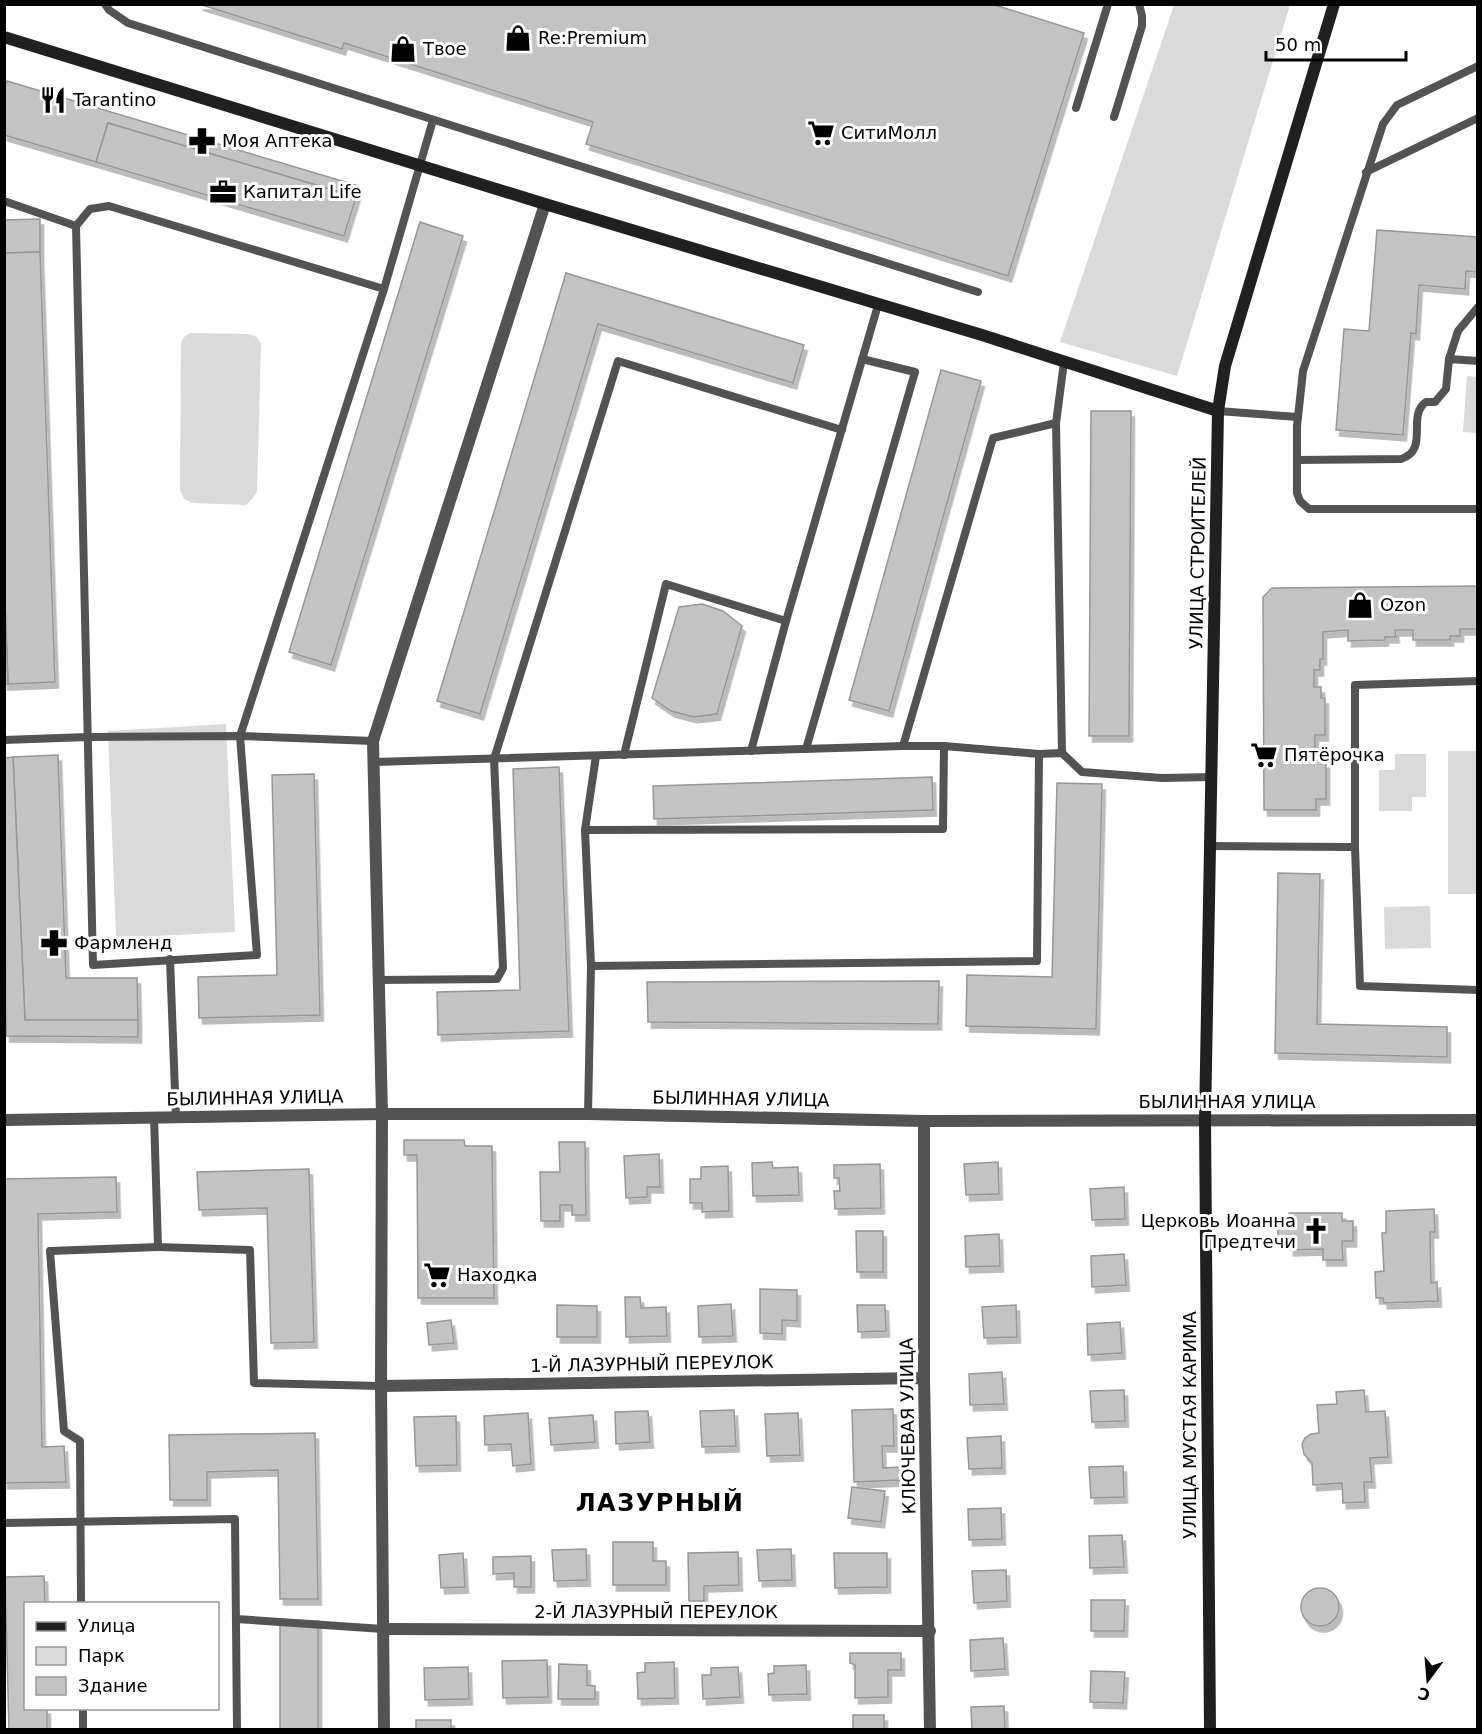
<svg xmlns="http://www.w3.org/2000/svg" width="1482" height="1734" viewBox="0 0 1482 1734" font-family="'DejaVu Sans',sans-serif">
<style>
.green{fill:#dadada}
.building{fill:#c3c3c3;stroke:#979797;stroke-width:1.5;filter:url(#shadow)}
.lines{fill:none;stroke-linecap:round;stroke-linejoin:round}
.lane{stroke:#535353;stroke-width:8}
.street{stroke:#535353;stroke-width:12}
.secondary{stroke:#202020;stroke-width:12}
.labels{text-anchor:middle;stroke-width:6;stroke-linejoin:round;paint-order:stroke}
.poi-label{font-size:18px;fill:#000;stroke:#fff;text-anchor:start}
.street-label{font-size:18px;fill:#000;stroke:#fff}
.district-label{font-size:24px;font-weight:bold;letter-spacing:1.5px;fill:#000;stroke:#fff}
</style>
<defs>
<filter id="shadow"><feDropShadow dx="3.5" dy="6" stdDeviation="0" flood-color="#0004"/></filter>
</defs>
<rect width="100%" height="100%" fill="#fff"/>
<g class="green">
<polygon points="1174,5 1290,5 1177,376 1060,342"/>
<polygon points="190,333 249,334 257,337 261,344 257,492 252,499 246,505 193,503 184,499 180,490 181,343 184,337"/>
<polygon points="1467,376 1477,377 1477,433 1463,432"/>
<polygon points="226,724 235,932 116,938 108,731"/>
<rect x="1448" y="751" width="29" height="143"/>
<polygon points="1395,754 1426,754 1426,797 1412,797 1412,811 1379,811 1379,770 1395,770"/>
<polygon points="1430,906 1431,948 1385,949 1384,907"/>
</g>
<g class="building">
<polygon points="199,4 992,4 1084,33 1008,276 586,144 593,122 344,43 342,49"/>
<polygon points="7,81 359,186 356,197 108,123 96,162 4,135 4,90"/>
<polygon points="108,123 356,197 344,236 96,162"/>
<polygon points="40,219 40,252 4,253 4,220"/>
<polygon points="420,222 463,236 331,665 289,652"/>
<polygon points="1377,230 1478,237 1478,272 1466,271 1465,289 1419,285 1416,334 1411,333 1403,435 1336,430 1344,329 1369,331"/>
<polygon points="40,252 55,682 8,684 4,577 4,253"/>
<polygon points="566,273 804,345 793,383 598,324 480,714 437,701"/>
<polygon points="941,370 981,381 889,711 849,700"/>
<polygon points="1091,411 1131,411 1129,736 1089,736"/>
<polygon points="4,577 8,684 4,684"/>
<polygon points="1478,586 1478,629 1460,629 1460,636 1450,636 1450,640 1413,640 1413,630 1395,630 1396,637 1385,637 1385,640 1348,641 1348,630 1323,632 1323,659 1320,659 1320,670 1314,670 1314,687 1321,687 1321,698 1325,698 1325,735 1315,735 1315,752 1322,752 1322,763 1326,762 1326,799 1316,799 1316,810 1264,810 1263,597 1272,588"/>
<polygon points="702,604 723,611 742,626 717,714 694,717 671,711 652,698 679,607"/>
<polygon points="58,755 66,978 137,978 138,1020 25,1020 13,757"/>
<polygon points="13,757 25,1020 138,1020 138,1037 6,1036 4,758"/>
<polygon points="559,767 569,1031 438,1035 437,992 520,990 513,769"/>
<polygon points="314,774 320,1015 199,1018 198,977 277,975 272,775"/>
<polygon points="932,777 933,810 654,819 653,786"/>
<polygon points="1057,783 1102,784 1096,1029 966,1026 967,975 1052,977"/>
<polygon points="1278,873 1320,874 1317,1024 1447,1027 1447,1057 1275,1053"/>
<polygon points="939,981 938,1024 648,1022 647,982"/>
<polygon points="404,1140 464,1140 465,1146 492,1146 494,1298 418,1298 417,1155 404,1155"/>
<polygon points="559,1142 585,1142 586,1215 572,1215 572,1205 560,1205 560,1221 541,1221 540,1172 560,1172"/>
<polygon points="659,1154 660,1187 647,1187 647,1197 626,1198 624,1156"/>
<polygon points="772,1162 773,1168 798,1167 799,1195 753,1196 752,1163"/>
<polygon points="998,1162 999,1194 966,1195 964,1164"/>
<polygon points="880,1164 881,1208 835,1209 834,1191 840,1191 839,1178 834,1178 834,1165"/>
<polygon points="728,1166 729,1211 702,1212 702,1203 690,1203 690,1179 701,1179 701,1167"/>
<polygon points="309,1169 314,1342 271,1343 267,1208 199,1210 197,1172"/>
<polygon points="116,1177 117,1212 38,1214 42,1447 64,1446 66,1482 4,1483 4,1179"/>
<polygon points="1124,1187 1125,1219 1092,1220 1090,1189"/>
<polygon points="1434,1209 1435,1232 1430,1232 1431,1283 1437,1282 1438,1301 1384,1303 1383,1298 1376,1298 1375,1272 1384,1271 1382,1233 1386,1233 1386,1211"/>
<polygon points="1289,1213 1342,1213 1342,1221 1353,1221 1353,1241 1342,1241 1343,1260 1323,1260 1323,1249 1290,1250 1290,1241 1278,1241 1278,1222 1289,1222"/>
<polygon points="856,1231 883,1231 883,1272 857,1272"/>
<polygon points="999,1234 1000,1266 966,1267 965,1236"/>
<polygon points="1124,1254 1126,1285 1092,1287 1091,1256"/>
<polygon points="760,1289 797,1290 797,1321 782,1320 782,1334 760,1333"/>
<polygon points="625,1297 640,1297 641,1308 666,1307 667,1336 626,1337"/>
<polygon points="731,1304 733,1336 699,1337 698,1306"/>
<polygon points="557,1305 597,1306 597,1337 557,1337"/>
<polygon points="857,1305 885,1305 886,1331 858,1332"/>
<polygon points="1016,1305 1017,1337 984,1338 982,1307"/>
<polygon points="451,1320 454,1343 429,1345 427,1323"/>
<polygon points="1120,1322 1122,1353 1088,1355 1087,1324"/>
<polygon points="1002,1372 1004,1404 970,1405 969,1374"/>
<polygon points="1124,1390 1125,1421 1092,1422 1090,1391"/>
<polygon points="1364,1390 1366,1412 1385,1411 1388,1457 1370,1458 1372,1482 1364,1482 1365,1502 1343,1503 1342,1483 1313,1485 1312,1463 1304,1454 1302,1444 1305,1438 1311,1434 1319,1433 1317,1405 1337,1404 1336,1392"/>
<polygon points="893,1409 894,1446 882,1446 883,1468 901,1467 902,1480 854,1482 852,1410"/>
<polygon points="734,1410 736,1446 702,1447 700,1411"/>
<polygon points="648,1411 650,1442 616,1444 615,1412"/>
<polygon points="528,1413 531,1464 513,1466 511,1444 485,1445 484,1416"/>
<polygon points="798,1413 800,1455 767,1456 765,1414"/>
<polygon points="593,1415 595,1442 551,1445 549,1418"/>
<polygon points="456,1416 457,1465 416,1466 414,1417"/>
<polygon points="315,1433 318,1599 280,1599 278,1470 207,1472 207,1500 170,1500 169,1435"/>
<polygon points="1001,1436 1002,1468 969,1469 967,1438"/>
<polygon points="1123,1466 1124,1497 1091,1498 1089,1467"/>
<polygon points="852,1487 885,1491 881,1522 848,1518"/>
<polygon points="1001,1508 1002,1539 969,1540 968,1509"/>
<polygon points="1122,1535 1124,1567 1090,1568 1089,1536"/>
<polygon points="613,1542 653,1542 653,1561 666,1561 666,1585 613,1585"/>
<polygon points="586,1549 587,1580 554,1581 552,1550"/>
<polygon points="791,1549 792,1580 759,1581 757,1550"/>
<polygon points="738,1552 739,1585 704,1586 704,1601 689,1601 688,1553"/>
<polygon points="463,1553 465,1587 441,1588 439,1555"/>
<polygon points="834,1553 887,1553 887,1587 835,1588"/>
<polygon points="531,1556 531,1587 514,1587 514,1573 493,1574 493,1557"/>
<polygon points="1006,1570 1007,1601 974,1603 972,1571"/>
<polygon points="44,1576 45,1604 26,1604 26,1708 47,1708 47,1730 9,1730 5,1577"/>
<circle cx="1320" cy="1607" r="19"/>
<polygon points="1091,1600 1125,1600 1124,1631 1091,1631"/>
<polygon points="280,1620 318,1621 318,1730 280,1730"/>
<polygon points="1003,1638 1005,1669 971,1671 970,1640"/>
<polygon points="850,1653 901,1653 901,1670 888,1670 888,1697 855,1698 855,1665 850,1663"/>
<polygon points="547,1660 548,1697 503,1698 502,1661"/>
<polygon points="674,1662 675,1698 638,1699 637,1673 645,1672 645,1663"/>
<polygon points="559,1664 587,1665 587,1685 595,1686 595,1699 558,1699"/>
<polygon points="806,1665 807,1694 769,1695 768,1674 774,1673 774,1666"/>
<polygon points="468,1667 469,1699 425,1700 424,1668"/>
<polygon points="738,1667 740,1697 703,1699 702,1675 711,1675 711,1668"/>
<polygon points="1091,1671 1125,1672 1123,1703 1090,1702"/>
<polygon points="1004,1706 1005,1730 972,1730 971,1707"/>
<rect x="853" y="1715" width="31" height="15"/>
<rect x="416" y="1720" width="35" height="10"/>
</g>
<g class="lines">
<g class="lane">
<polyline points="105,4 109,10 128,23 978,292"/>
<polyline points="1478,66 1397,105 1383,124 1303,371 1297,426 1297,493 1300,501 1309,509 1478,509"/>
<polyline points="1076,108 1108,4"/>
<polyline points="1114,117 1142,26 1142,16 1139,4"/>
<polyline points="1366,172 1478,118"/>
<polyline points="4,201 76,226 93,965 257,955 240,736 384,289 433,120"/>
<polyline points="76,226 90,209 109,206 384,289"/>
<polyline points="1449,359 1458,331 1478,307"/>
<polyline points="1218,411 1298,417"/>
<path d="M1297,460L1401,459C1430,450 1406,416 1426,402H1435L1446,389L1449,359L1478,361"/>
<polyline points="4,740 88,737 240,736 373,741"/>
<polyline points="903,746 993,438 1056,423"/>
<polyline points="806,749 915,372 862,359"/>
<polyline points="751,751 786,621 878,305"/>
<polyline points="1062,753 1056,423 1064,362"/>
<polyline points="624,755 666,584 786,621"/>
<polyline points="374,762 903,746 944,746 1039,754 1062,753 1082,772 1162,778 1212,777"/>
<polyline points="585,830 943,829 944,746"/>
<polyline points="1211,846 1355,847 1360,986 1478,990"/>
<polyline points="1355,847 1355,685 1478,681"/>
<polyline points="170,959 176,1118"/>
<polyline points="591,966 1037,961 1039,754"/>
<polyline points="379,980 497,979 503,968 494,759 618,361 842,430"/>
<polyline points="588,1114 591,966 585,830 596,756"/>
<polyline points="154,1116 158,1247 250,1250 254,1383 381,1386"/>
<polyline points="4,1523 235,1519 237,1730"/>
<polyline points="81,1604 80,1441 64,1431 50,1251 158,1247"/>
<polyline points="236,1619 383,1629"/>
<polyline points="83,1708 83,1730"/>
</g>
<g class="street">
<polyline points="4,1120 382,1114 588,1114 924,1121 1478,1120"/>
<polyline points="924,1121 924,1378 930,1730"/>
<polyline points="381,1386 924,1378"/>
<polyline points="383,1629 930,1631"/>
<polyline points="384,1730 381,1386 382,1114 373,741 545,204"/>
</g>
<g class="secondary">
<polyline points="4,37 545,204 982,335 1218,411"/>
<polyline points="1210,1730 1205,1120 1218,411 1225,366 1334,4"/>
</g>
</g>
<defs>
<symbol id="shop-bare" viewBox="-9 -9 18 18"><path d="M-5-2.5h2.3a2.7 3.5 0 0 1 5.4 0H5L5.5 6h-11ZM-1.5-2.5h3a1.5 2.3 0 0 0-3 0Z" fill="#000" stroke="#fff" stroke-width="2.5" paint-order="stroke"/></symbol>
<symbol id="restaurant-bare" viewBox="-9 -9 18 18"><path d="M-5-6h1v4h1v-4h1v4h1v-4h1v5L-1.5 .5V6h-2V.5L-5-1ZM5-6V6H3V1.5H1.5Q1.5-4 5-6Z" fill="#000" stroke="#fff" stroke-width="2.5" paint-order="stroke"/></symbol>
<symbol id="supermarket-bare" viewBox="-9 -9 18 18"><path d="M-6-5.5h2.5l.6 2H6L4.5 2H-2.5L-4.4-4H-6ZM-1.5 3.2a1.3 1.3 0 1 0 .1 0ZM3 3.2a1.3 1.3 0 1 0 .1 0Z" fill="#000" stroke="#fff" stroke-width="2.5" paint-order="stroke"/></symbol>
<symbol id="pharmacy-bare" viewBox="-9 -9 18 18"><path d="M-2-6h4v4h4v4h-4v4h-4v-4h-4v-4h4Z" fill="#000" stroke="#fff" stroke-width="2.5" paint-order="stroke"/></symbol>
<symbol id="office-bare" viewBox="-9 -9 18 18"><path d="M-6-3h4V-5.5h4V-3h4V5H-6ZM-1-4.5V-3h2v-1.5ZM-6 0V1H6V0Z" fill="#000" stroke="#fff" stroke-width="2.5" paint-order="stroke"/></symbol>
<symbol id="church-bare" viewBox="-9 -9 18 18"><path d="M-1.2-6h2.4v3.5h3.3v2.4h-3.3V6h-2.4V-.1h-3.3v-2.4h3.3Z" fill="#000" stroke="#fff" stroke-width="2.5" paint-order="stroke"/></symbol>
</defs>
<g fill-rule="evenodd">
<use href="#shop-bare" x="499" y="19" width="38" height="38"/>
<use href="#shop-bare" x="384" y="30" width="38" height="38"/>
<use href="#restaurant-bare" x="34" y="81" width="38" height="38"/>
<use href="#supermarket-bare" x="802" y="114" width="38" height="38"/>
<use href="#pharmacy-bare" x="183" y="122" width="38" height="38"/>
<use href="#office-bare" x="204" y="173" width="38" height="38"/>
<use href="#shop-bare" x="1341" y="586" width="38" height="38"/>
<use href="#supermarket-bare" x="1245" y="736" width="38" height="38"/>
<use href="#pharmacy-bare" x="35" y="924" width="38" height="38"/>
<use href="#church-bare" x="1297" y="1212" width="38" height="38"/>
<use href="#supermarket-bare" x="418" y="1256" width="38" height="38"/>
</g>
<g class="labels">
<g class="poi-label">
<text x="538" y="44">Re:Premium</text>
<text x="423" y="55">Твое</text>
<text x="73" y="106">Tarantino</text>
<text x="841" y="139">СитиМолл</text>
<text x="222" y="147">Моя Аптека</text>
<text x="243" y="198">Капитал Life</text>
<text x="1380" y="611">Ozon</text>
<text x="1284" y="761">Пятёрочка</text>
<text x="74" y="949">Фармленд</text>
<text x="1296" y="1227" text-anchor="end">Церковь Иоанна<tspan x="1296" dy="21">Предтечи</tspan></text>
<text x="457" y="1281">Находка</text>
</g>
<g class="street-label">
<text transform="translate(1198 553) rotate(-89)" y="6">УЛИЦА СТРОИТЕЛЕЙ</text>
<text transform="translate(255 1098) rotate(-1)" y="6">БЫЛИННАЯ УЛИЦА</text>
<text transform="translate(741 1099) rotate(1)" y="6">БЫЛИННАЯ УЛИЦА</text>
<text x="1227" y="1108">БЫЛИННАЯ УЛИЦА</text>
<text transform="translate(652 1364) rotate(-1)" y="6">1-Й ЛАЗУРНЫЙ ПЕРЕУЛОК</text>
<text transform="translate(1190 1425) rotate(-90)" y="6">УЛИЦА МУСТАЯ КАРИМА</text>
<text transform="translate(908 1426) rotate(-91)" y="6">КЛЮЧЕВАЯ УЛИЦА</text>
<text x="656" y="1618">2-Й ЛАЗУРНЫЙ ПЕРЕУЛОК</text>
</g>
<g class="district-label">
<text x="660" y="1511">ЛАЗУРНЫЙ</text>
</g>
</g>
<rect width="1482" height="1734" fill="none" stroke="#000000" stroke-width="12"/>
<rect x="24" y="1602" width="195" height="108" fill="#ffffff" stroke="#999999" stroke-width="1.5"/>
<rect x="36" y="1622" width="30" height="9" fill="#202020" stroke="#999999" stroke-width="1.5"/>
<text x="78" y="1632" font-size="18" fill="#000000">Улица</text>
<rect x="36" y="1647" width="30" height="18" fill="#dadada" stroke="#999999" stroke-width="1.5"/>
<text x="78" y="1662" font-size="18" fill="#000000">Парк</text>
<rect x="36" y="1677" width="30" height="18" fill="#c3c3c3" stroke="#999999" stroke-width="1.5"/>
<text x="78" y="1692" font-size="18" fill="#000000">Здание</text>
<g transform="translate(1428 1680) rotate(196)" stroke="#ffffff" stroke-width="4.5" paint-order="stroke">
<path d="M0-4.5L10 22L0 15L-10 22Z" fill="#000000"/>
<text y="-9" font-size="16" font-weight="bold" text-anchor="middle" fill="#000000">С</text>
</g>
<path d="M1266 51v9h140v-9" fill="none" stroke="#000000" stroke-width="3"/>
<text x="1275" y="51" font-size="18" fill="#000000" stroke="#ffffff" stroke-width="4.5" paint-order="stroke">50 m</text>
</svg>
